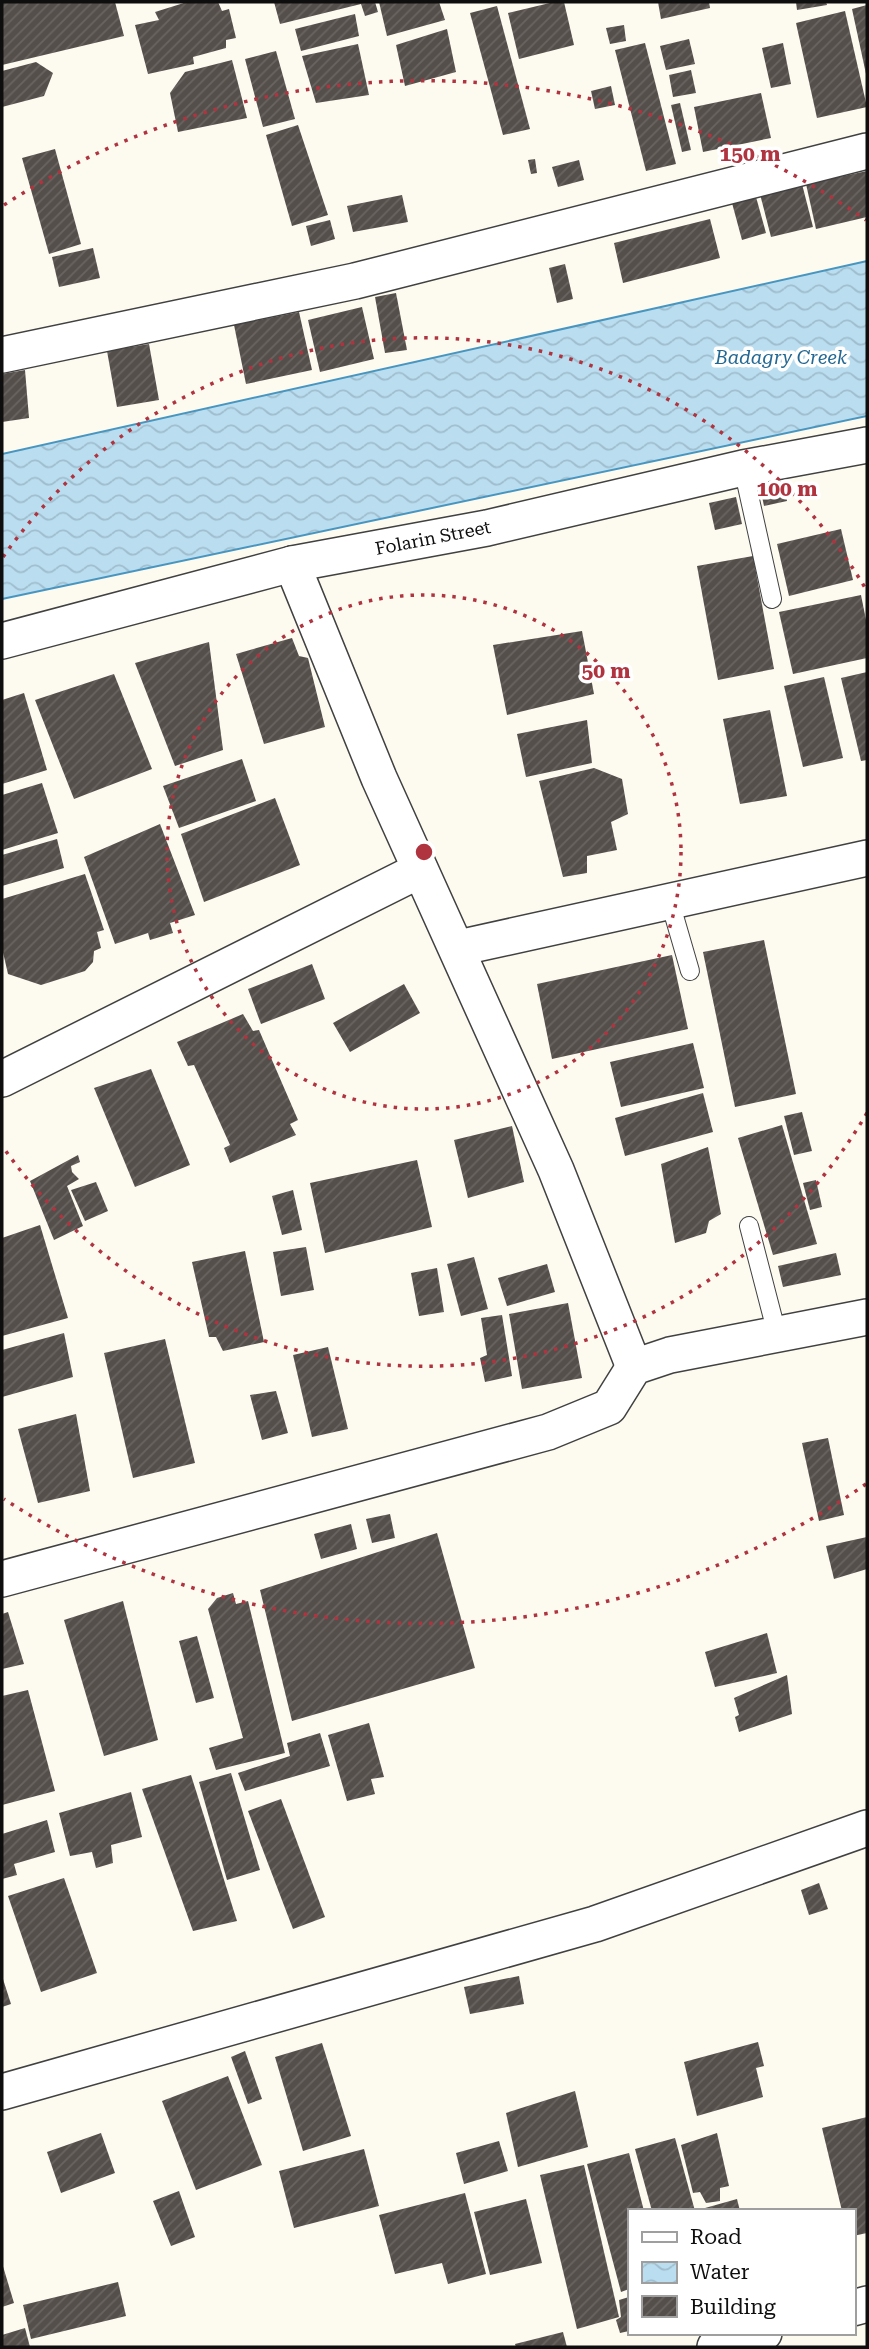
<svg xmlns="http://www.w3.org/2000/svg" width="869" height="2349" viewBox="0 0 869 2349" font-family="'Roboto Serif',serif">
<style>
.water{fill:url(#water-waves);stroke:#4896c0;stroke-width:2}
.building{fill:url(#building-hatch)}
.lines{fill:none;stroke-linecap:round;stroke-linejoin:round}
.service-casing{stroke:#414141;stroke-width:20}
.minor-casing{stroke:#414141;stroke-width:38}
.service{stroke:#fff;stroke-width:18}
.minor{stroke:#fff;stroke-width:35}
.ring{fill:none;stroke:#b03440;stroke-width:3.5;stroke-dasharray:3.5 7}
.labels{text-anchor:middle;stroke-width:7;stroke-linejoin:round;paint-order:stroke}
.street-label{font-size:18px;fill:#0e0e0e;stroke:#fff}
.water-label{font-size:19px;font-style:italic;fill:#236893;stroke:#fff}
.centre{fill:#b03440;stroke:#fff;stroke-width:3.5}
.ring-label{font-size:21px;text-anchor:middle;font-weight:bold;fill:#b03440;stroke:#fff;stroke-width:7;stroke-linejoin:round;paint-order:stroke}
</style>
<defs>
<pattern id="water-waves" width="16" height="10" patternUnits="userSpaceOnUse" patternTransform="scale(1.75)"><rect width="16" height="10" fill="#badef0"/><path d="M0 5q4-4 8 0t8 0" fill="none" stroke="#9fbdcd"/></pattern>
<pattern id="building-hatch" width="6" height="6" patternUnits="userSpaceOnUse" patternTransform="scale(1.75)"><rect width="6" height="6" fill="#554f4b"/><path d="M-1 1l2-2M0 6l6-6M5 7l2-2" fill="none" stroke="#696461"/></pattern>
</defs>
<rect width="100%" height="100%" fill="#fdfaf0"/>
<polygon class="water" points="867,261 867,416 2,599 2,454"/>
<g class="building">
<polygon points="2,2 115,2 124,36 2,65"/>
<polygon points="187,2 218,2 222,11 229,9 236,38 226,40 226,48 193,57 194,64 148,74 135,25 159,20 155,12"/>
<polygon points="274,2 375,2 378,12 365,16 361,4 280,24"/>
<polygon points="379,2 439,2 445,20 387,36"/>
<polygon points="554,2 564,2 574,45 519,59 508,13"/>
<polygon points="658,2 709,2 710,8 661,19"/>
<polygon points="796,2 826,2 827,5 797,10"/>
<polygon points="867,5 867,74 866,74 852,9"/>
<polygon points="497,6 530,129 503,135 470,13"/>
<polygon points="845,11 867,107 817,118 796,23"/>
<polygon points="355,14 359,36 301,51 295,29"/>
<polygon points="624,25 626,41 610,44 606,28"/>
<polygon points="447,29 456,72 405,86 396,45"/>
<polygon points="689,39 695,64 666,70 660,46"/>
<polygon points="645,43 676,164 646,171 615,50"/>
<polygon points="783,43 791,84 771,88 762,48"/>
<polygon points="358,44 369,95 316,103 302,56"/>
<polygon points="276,51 295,119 263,127 245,59"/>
<polygon points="232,60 247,118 178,132 170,93 185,72"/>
<polygon points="36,62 53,73 44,96 2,107 2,71"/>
<polygon points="691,70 696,93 673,97 669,75"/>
<polygon points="611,86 615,105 595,109 591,91"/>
<polygon points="761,93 771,138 703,152 694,107"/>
<polygon points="680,103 691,150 682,152 671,105"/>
<polygon points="298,125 328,215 292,226 266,135"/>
<polygon points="55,149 81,244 49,254 22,158"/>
<polygon points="535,159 537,173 531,174 528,160"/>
<polygon points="579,160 584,180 558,187 552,167"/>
<polygon points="867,171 867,217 816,229 806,184"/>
<polygon points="802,184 813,227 771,237 760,194"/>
<polygon points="402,195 408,222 353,232 347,206"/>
<polygon points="756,197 766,233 742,240 732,203"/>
<polygon points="710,219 720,258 623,283 614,243"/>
<polygon points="330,220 335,239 311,246 306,226"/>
<polygon points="93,248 100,278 59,287 52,257"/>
<polygon points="565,264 573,299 557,303 549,268"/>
<polygon points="396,293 407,350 385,353 375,297"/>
<polygon points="362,307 374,359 320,372 308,320"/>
<polygon points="299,312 312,370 246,384 234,325"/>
<polygon points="149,344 159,400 117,407 107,351"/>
<polygon points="25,370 29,418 2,422 2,374"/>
<polygon points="783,481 787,501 764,506 760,487"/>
<polygon points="736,497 742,524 715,530 709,503"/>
<polygon points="841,529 853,580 789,596 777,544"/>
<polygon points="753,556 774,669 718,680 697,566"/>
<polygon points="861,595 867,625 867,658 793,674 779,612"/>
<polygon points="582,631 594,694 507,715 493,645"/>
<polygon points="292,638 299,656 308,658 325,727 264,744 236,654"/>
<polygon points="209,642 223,750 175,766 135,663"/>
<polygon points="867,672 867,760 861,761 841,678"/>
<polygon points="114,674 152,769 74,799 35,700"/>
<polygon points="824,677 843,758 803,767 784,686"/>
<polygon points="24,693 47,770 2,784 2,700"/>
<polygon points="770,710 787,796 740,804 723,719"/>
<polygon points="587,720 592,763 526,777 517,734"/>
<polygon points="242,759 256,801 179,828 163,786"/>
<polygon points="594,768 622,779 628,814 611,822 617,850 587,856 587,873 563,877 539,781"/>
<polygon points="42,783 58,833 2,850 2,795"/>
<polygon points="275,798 300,865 204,902 181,834"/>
<polygon points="160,824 195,915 170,923 173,933 150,940 148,933 115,944 84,857"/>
<polygon points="57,839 64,868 2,886 2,855"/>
<polygon points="85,874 104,930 97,932 101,948 94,951 93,962 85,971 41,985 8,974 2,948 2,899"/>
<polygon points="764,940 796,1094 735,1107 703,952"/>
<polygon points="672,955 688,1029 552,1059 537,984"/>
<polygon points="312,964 325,999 261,1024 248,989"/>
<polygon points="404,984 420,1013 350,1052 333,1023"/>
<polygon points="243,1014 253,1031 259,1030 298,1120 290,1124 296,1135 230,1163 224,1148 230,1145 194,1065 188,1066 177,1042"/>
<polygon points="693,1043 704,1088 621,1107 610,1062"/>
<polygon points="151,1069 190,1165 135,1187 94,1088"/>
<polygon points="703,1093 713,1132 625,1156 615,1118"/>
<polygon points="802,1112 812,1151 794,1155 784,1116"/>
<polygon points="782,1125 817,1244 773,1255 738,1138"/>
<polygon points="512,1126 524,1182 468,1198 454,1140"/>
<polygon points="708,1147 721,1214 709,1221 706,1233 675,1243 661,1164"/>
<polygon points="78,1155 80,1162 71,1166 72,1172 79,1179 67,1186 83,1226 54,1240 30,1181"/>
<polygon points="417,1160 432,1227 325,1253 310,1183"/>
<polygon points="816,1180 822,1207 810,1210 803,1183"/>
<polygon points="96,1182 108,1211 85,1221 71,1190"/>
<polygon points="293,1190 302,1230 282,1235 272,1196"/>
<polygon points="40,1225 68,1318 2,1336 2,1238"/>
<polygon points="306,1247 314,1290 281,1296 273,1252"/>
<polygon points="245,1251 264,1342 223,1351 216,1337 209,1337 192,1262"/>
<polygon points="836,1253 841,1275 783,1287 778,1266"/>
<polygon points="474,1257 488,1309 461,1316 447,1264"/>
<polygon points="547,1264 555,1292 507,1306 498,1278"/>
<polygon points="437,1268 444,1312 419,1316 411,1273"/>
<polygon points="568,1303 582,1378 522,1389 509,1314"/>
<polygon points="502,1315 512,1376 485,1382 480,1358 487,1355 481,1318"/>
<polygon points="64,1333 73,1377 2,1397 2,1350"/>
<polygon points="165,1339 195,1463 133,1478 104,1353"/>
<polygon points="328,1347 348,1429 312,1437 293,1355"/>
<polygon points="276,1391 288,1433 262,1440 250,1395"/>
<polygon points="76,1414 90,1491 38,1503 18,1429"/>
<polygon points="828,1438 844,1515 819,1521 802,1443"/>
<polygon points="390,1514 395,1538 372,1543 366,1519"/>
<polygon points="351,1524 357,1549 321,1559 314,1534"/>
<polygon points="437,1533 475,1668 292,1721 260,1590"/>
<polygon points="867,1537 867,1569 834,1579 826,1546"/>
<polygon points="233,1593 236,1604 248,1601 285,1753 216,1770 209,1748 243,1738 208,1609 217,1598"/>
<polygon points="123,1601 158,1740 104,1756 64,1620"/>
<polygon points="8,1612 24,1664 2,1669 2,1614"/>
<polygon points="767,1633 777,1673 715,1687 705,1652"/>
<polygon points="197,1636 214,1698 196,1703 179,1641"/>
<polygon points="787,1675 792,1714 739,1732 735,1717 739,1715 734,1698"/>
<polygon points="28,1690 55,1791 2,1805 2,1696"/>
<polygon points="369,1723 384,1777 371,1779 375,1794 347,1801 328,1735"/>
<polygon points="320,1733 330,1766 245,1791 238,1773 290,1756 287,1743"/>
<polygon points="231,1773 260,1870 227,1880 199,1782"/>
<polygon points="191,1775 237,1921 193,1931 142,1789"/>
<polygon points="131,1792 142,1837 111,1845 113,1863 96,1868 92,1852 70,1856 59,1813"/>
<polygon points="281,1799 325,1917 293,1929 248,1811"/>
<polygon points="47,1820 55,1852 14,1864 17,1875 2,1879 2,1834"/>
<polygon points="64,1878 97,1973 41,1992 8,1896"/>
<polygon points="819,1883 828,1909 809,1915 801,1890"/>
<polygon points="2,1976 11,2004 2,2007"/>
<polygon points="519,1976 524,2004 470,2014 464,1987"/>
<polygon points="758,2042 764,2066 756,2068 763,2097 697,2116 684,2062"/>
<polygon points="322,2043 351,2136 303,2151 275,2057"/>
<polygon points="245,2051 262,2099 248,2104 231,2057"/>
<polygon points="228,2076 262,2165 196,2190 162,2101"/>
<polygon points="575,2091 588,2147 518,2167 506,2113"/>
<polygon points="867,2117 867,2233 853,2236 853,2211 842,2211 822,2128"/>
<polygon points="101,2133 115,2173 61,2193 47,2152"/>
<polygon points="717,2133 729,2186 720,2188 720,2201 706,2203 700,2192 693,2193 681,2145"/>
<polygon points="675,2138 695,2211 652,2211 635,2149"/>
<polygon points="499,2141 508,2171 464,2184 456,2153"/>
<polygon points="364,2149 379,2206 294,2228 279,2171"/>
<polygon points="629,2153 644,2211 629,2211 629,2289 621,2292 587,2164"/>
<polygon points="584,2165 619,2317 577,2329 540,2175"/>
<polygon points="179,2191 195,2237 171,2246 153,2201"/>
<polygon points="465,2193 486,2274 448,2284 442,2263 395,2274 379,2215"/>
<polygon points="526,2199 542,2263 490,2275 474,2212"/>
<polygon points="737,2199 740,2211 698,2211 698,2210"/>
<polygon points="2,2263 14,2303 2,2307"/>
<polygon points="118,2282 126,2316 31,2339 23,2305"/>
<polygon points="629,2297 629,2331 620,2333 616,2320 621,2317 619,2300"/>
<polygon points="25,2328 30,2347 2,2347 2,2335"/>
<polygon points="563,2332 567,2347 516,2347 515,2344"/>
</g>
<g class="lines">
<defs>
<g id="service">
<polyline points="743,468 772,599"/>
<polyline points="670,902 690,971"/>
<polyline points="749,1226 777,1334"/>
</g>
<g id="minor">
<polyline points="2,355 355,281 867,151"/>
<polyline points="292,564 379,778 556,1170 634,1367"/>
<polyline points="2,641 292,564 487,528 743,468 867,445"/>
<polyline points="458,948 867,858"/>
<polyline points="2,1079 420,870"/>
<polyline points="2,1579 548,1432 609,1407 634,1367 670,1355 867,1317"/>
<polyline points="2,2092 595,1924 867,1828"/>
<polyline points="853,2308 867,2304"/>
<polyline points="715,2347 764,2333"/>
</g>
</defs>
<use href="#service" class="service-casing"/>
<use href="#minor" class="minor-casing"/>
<use href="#service" class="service"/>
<use href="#minor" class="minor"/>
</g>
<g class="ring">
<circle cx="424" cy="852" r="257"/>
<path d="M867 1113A514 514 0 0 1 3 1147M3 557A514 514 0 0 1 867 591"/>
<path d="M866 1484A771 771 0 0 1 4 1499M4 205A771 771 0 0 1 866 220"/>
</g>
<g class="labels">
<g class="street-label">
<text transform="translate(433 538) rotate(-11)" y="6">Folarin Street</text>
</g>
<g class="water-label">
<text x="781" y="364">Badagry Creek</text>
</g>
</g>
<circle cx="424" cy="852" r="10" class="centre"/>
<g class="ring-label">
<text x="750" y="161">150 m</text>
<text x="787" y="496">100 m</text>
<text x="606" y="678">50 m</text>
</g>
<rect width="869" height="2349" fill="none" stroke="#0e0e0e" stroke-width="7"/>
<rect x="628" y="2209" width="228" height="126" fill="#ffffff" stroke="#9f9f9f" stroke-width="2"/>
<rect x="642" y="2232" width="35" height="10" fill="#ffffff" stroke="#9f9f9f" stroke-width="2"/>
<text x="690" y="2244" font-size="21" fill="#0e0e0e">Road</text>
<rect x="642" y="2262" width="35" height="21" fill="url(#water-waves)" stroke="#9f9f9f" stroke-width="2"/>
<text x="690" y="2279" font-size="21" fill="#0e0e0e">Water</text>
<rect x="642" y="2296" width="35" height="21" fill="url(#building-hatch)" stroke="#9f9f9f" stroke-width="2"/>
<text x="690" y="2314" font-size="21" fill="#0e0e0e">Building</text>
</svg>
